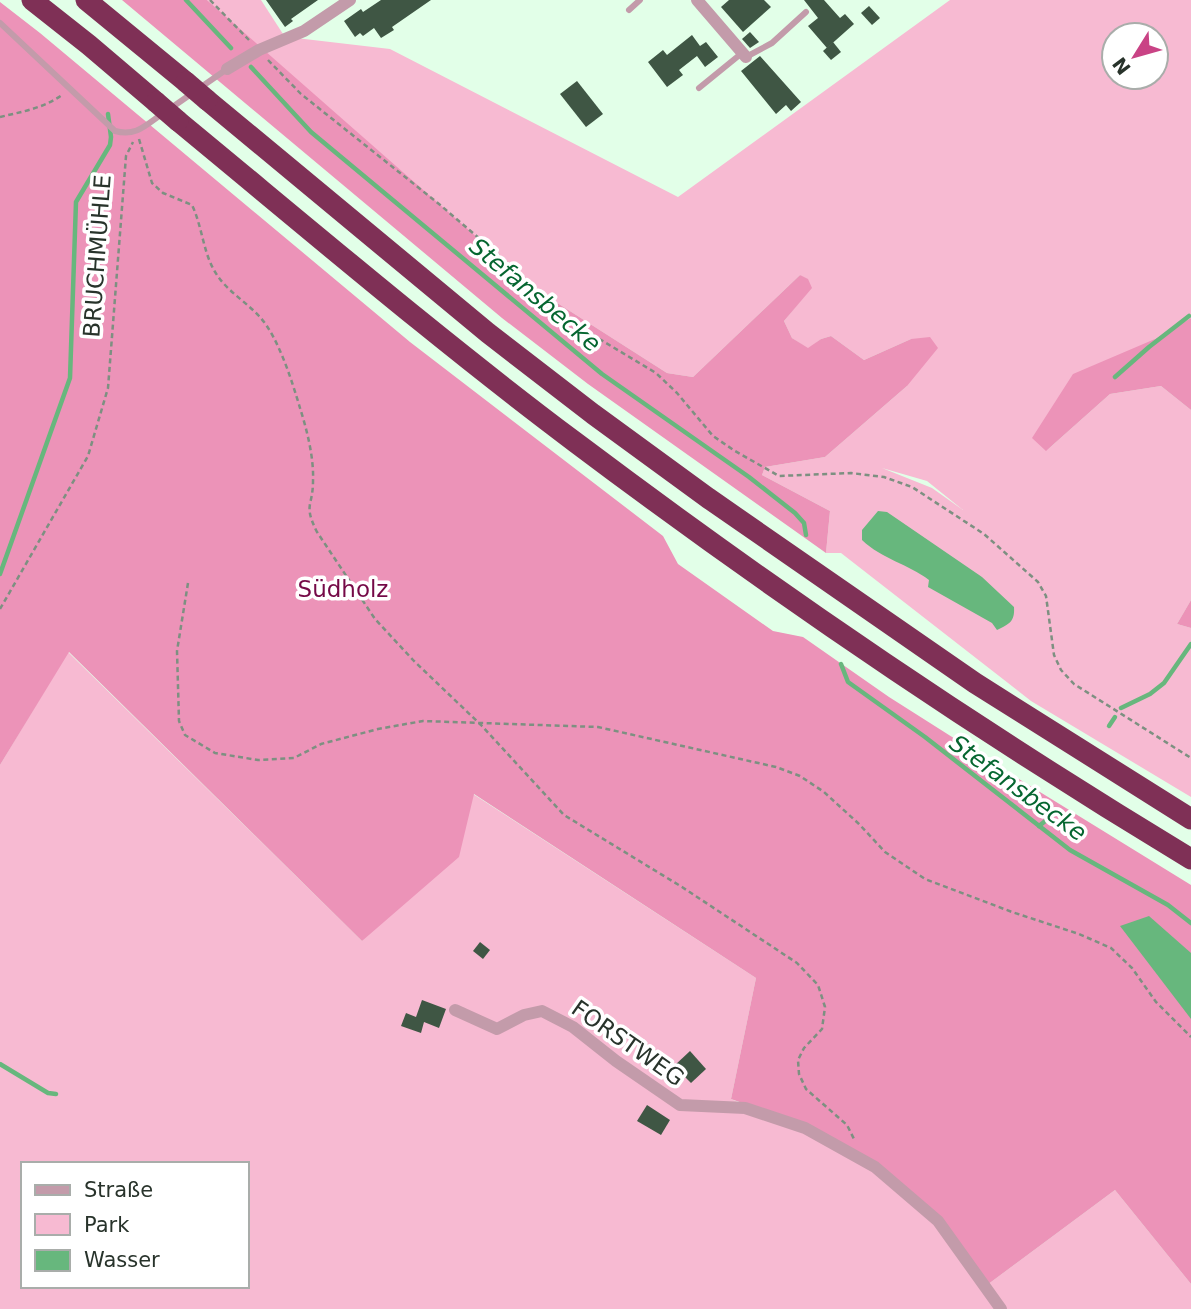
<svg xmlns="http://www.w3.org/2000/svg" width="1191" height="1309" viewBox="0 0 1191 1309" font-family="'DejaVu Sans',sans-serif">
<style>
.green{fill:#f7bad2;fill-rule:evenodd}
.forest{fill:#ec93b8}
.water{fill:#67b77d}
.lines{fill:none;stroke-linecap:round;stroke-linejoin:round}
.stream{stroke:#67b77d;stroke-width:4.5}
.building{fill:#3f5644}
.path{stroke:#7d9081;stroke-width:2.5;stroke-dasharray:5 3.5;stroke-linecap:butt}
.service{stroke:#c39baa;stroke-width:6}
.minor{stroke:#c39baa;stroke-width:12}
.motorway{stroke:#7f3056;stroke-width:21}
.motorway-bridge{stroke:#7f3056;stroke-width:21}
.labels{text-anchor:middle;stroke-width:7;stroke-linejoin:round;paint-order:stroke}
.street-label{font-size:23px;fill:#28332b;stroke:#fff}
.park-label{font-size:23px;fill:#750947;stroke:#fff}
.water-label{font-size:24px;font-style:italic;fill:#056630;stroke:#fff}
</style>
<rect width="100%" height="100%" fill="#e2ffe8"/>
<g class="green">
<polygon points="207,0 261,0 283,34 258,46"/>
<path d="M950,0H1191V318L1155,339L1046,451L1110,394L1161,386L1191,410V600L1177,624L1191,628V797L1031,701L841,553H826L830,511L762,475L765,467L825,457L907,386L911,339L864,360L831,336L821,339L808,349L792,338L784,321L811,288L800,275L693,377L667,373L537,290L264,52L296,38L390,49L678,197ZM1114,35H1156V77H1114ZM882,468L927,481L963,510L932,488Z"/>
<path d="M68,652L362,941L473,794L756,978L731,1099L804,1130L873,1168L938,1224L987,1285L1115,1190L1191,1284V1309H0V765ZM23,1164H247V1286H23Z"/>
</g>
<g class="forest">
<polygon points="122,0 207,0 537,290 667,373 693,377 800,275 808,279 812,288 784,321 792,338 808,348 821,339 831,336 864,360 911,339 930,337 938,348 907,386 825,457 765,467 762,475 830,511 826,553 588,384 502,318"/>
<polygon points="0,2 40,33 410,342 663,536 678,564 773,631 803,637 889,697 1001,768 1191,885 1191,1284 1115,1190 987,1285 941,1220 810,1127 731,1099 756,978 474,794 459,857 362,941 69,652 0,765"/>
<polygon points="1191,318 1191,410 1161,386 1110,394 1046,451 1032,438 1073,374 1155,339"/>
<polygon points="1191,600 1191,628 1177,624"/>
</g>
<g class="water">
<path d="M878,511L887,512L982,577L1014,607C1015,622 1009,624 997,630L992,623L928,587L929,580C908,564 882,559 862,540V530Z"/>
<polygon points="1149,916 1191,953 1191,1019 1120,926"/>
</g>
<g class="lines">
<g class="stream">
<polyline points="186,0 231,48"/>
<polyline points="251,67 311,132 602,374 749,477 795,513 804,523 806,535"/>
<polyline points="1115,377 1149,347 1189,316"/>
<polyline points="0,574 70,378 76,202 110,145 111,137 108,114"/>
<polyline points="841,664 848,682 925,737 1070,850 1168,905 1191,923"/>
<polyline points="1121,708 1150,694 1164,683 1191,644"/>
<polyline points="1109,726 1115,717"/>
<polyline points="1039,826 1049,818"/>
<polyline points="0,1064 48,1093 56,1094"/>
</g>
</g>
<g class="building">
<polygon points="266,0 318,0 291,19 293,21 285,27"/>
<polygon points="381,0 431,0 392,27 394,30 381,38 374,28 363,36 360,33 355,37 344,21 361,9 363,12"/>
<polygon points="729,0 764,0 771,7 743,32 721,7"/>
<polygon points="804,0 824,0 840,18 845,14 854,24 827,48 808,26 818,18"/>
<polygon points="869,6 880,18 872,25 861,13"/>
<polygon points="750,32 759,42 750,48 742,39"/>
<polygon points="692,35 700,46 706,42 718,57 705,67 697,56 679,70 683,75 667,87 648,62 663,50 667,55"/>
<polygon points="833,42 841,52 831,60 823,51"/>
<polygon points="760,56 801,102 791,111 786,105 776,114 741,71"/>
<polygon points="577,81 603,114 586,127 560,94"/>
<polygon points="480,942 490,950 483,959 473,951"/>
<polygon points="422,1000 446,1009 439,1028 424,1022 421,1033 401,1026 406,1013 416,1017"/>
<polygon points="690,1051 706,1069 691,1083 674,1066"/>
<polygon points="647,1105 670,1120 661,1135 637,1121"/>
</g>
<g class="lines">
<g class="path">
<polyline points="210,0 249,40"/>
<polyline points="268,60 301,94 439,204 515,269 551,305 591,334 656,373 677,393 713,436 735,451 779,476 851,473 884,477 912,487 984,534 1038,582 1046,596 1054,655 1061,670 1074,684 1191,758"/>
<path d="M0,117C21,112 44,108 62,95"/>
<path d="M139,139L152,183L163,193L192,205C202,226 203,251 214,270C225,290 244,300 259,316C278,336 292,381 300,408C307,430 314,458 313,481C313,507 303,504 317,532L375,619L414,661L481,725L564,815L682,887L797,963L818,985L825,1007L822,1029L804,1048L798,1060L799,1074L806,1089L847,1125L855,1141"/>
<polyline points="188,583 177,651 179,721 185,735 215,753 258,760 294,758 321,744 378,729 423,721 598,727 776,767 800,776 824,792 859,824 885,852 925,879 1012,912 1079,934 1111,948 1132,968 1156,1002 1191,1037"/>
<polyline points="0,609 88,456 108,388 126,156 133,142"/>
</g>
<g class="service">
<polyline points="629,10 640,0"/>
<path d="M0,23L115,131C136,137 146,125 162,114"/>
<polyline points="746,57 772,43 806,12"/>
<polyline points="699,88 742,53"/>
<polyline points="171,108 227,69"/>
</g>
<g class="minor">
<polyline points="697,0 746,57"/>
<polyline points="227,69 259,50 304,31 350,0"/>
<polyline points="455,1010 497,1029 524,1015 542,1011 573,1027 616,1061 680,1105 745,1108 805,1128 875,1167 938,1221 1001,1309"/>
</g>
<g class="motorway">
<polyline points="32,0 89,45 156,102"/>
<polyline points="86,0 186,82"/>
<polyline points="207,100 488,333 593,414 708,498 975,683 1191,819"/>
<path d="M178,121C309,229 439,340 575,442C773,591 979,731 1191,859"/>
</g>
<g class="motorway-bridge">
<polyline points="186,82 207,100"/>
<polyline points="156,102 178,121"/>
</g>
</g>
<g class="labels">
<g class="street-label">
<text transform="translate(97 256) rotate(-86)" y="8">BRUCHMÜHLE</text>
<text transform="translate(628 1043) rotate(35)" y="8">FORSTWEG</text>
</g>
<g class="park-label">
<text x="343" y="597">Südholz</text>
</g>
<g class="water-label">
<text transform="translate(535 295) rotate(40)" y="8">Stefansbecke</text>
<text transform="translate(1018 788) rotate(36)" y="8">Stefansbecke</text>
</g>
</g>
<rect x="21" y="1162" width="228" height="126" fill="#ffffff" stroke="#a9adaa" stroke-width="2"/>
<rect x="35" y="1185" width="35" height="10" fill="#c39baa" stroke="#a9adaa" stroke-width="2"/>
<text x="84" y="1197" font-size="21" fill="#28332b">Straße</text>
<rect x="35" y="1214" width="35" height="21" fill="#f7bad2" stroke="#a9adaa" stroke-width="2"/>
<text x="84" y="1232" font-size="21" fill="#28332b">Park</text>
<rect x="35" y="1250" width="35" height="21" fill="#67b77d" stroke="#a9adaa" stroke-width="2"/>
<text x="84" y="1267" font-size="21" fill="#28332b">Wasser</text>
<g transform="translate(1135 56) rotate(233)"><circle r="33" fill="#ffffff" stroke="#a9adaa" stroke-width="2"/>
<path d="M0-5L12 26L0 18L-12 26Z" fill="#c94385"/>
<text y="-10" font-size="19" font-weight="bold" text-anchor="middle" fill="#28332b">N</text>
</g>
</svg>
